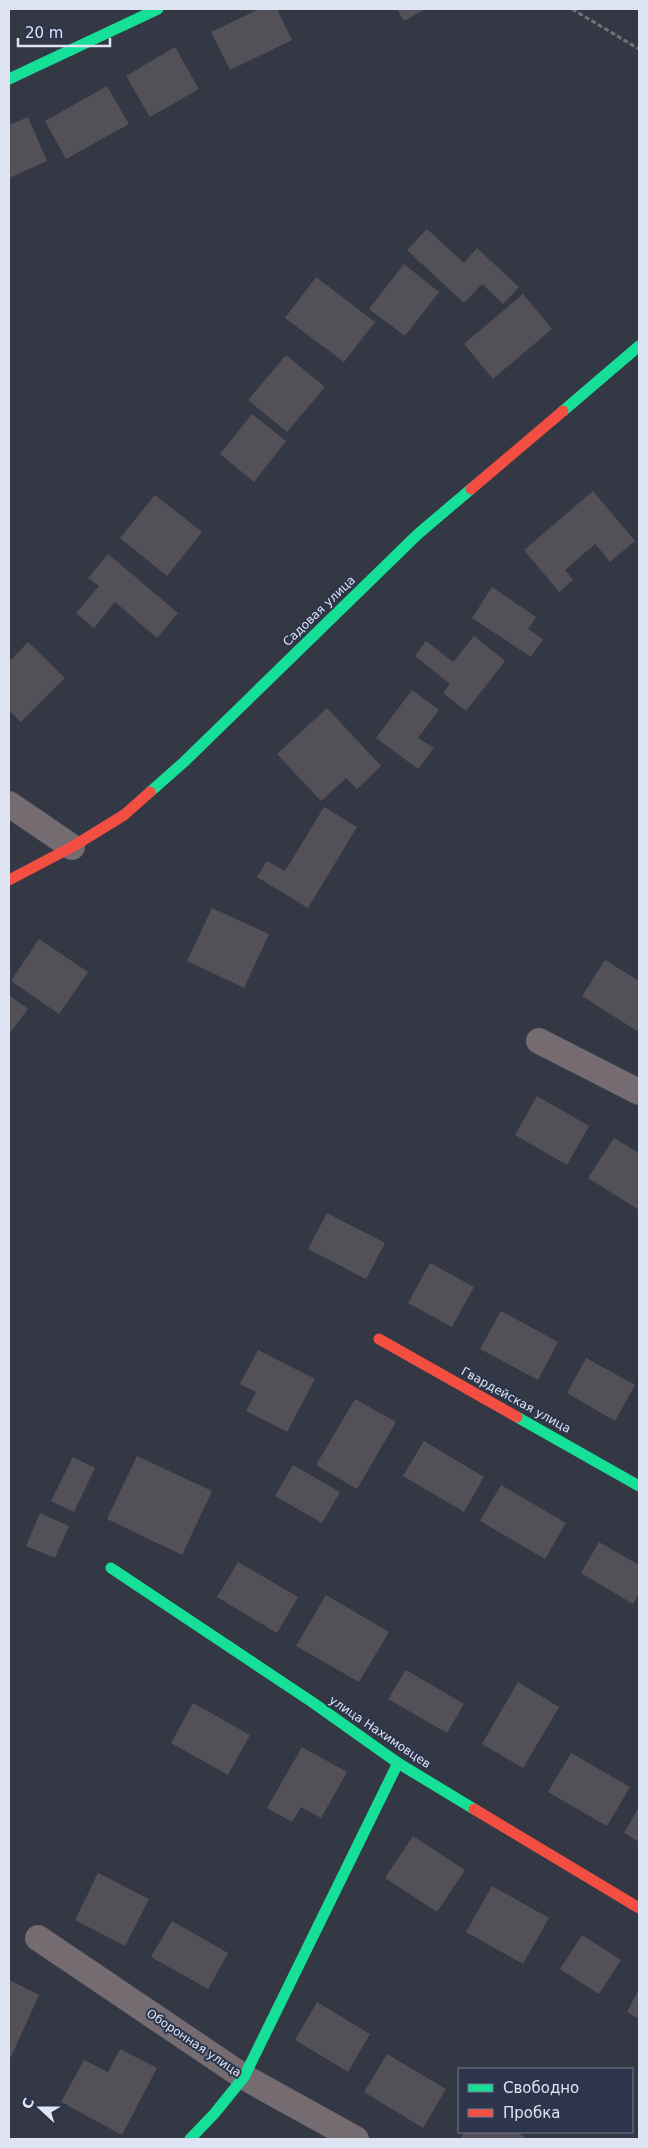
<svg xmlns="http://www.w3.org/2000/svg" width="648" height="2148" viewBox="0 0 648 2148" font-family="'DejaVu Sans',sans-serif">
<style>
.building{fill:#535057}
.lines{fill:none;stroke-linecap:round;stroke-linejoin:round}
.path{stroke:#746f76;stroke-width:3;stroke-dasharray:5 2.5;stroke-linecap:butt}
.street{stroke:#746c71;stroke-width:26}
.fast{stroke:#16e098;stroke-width:11}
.jam{stroke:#f24e42;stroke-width:11}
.labels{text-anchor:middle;stroke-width:4;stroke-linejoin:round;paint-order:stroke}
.street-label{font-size:12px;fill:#dee4f2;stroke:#2c354b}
</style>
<rect width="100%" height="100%" fill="#333844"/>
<g class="building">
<polygon points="259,9 277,9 292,40 230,70 211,32"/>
<polygon points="397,9 425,9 404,21"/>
<polygon points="175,47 199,89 150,117 126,76"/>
<polygon points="107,86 129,124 66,159 45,121"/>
<polygon points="28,117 47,161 9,178 9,125"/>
<polygon points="427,229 464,263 477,248 519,287 503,304 482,284 464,303 407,250"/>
<polygon points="404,264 439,292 405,336 369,309"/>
<polygon points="316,277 375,322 344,362 285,318"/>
<polygon points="523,294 552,329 493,379 464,344"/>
<polygon points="286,355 325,387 287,432 248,400"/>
<polygon points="252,414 286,441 254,482 220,454"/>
<polygon points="593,491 635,541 610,562 595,544 565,570 573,580 559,592 524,550"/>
<polygon points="155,495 202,532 167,576 120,538"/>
<polygon points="108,554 178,613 157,638 115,602 94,628 76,613 99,586 88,578"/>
<polygon points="492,587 536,617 528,629 543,639 531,657 472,618"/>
<polygon points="474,636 505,661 466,711 443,693 450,684 415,656 426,641 453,662"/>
<polygon points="28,642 65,678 21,722 9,710 9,662"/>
<polygon points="412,690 439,710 418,738 434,748 418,769 376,738"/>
<polygon points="327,708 381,766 357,789 346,778 321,801 277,754"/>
<polygon points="324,807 357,827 308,908 257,877 267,861 285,871"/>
<polygon points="212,908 269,934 244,988 187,961"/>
<polygon points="39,939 88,972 59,1014 11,981"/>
<polygon points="605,960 639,981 639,1027 637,1031 582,996"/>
<polygon points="9,995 28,1009 9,1034"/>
<polygon points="537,1096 589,1126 567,1165 515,1135"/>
<polygon points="614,1138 639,1153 639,1210 588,1178"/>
<polygon points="327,1213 385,1243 366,1279 308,1249"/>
<polygon points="430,1263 474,1287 452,1327 408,1303"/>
<polygon points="501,1311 558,1342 538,1380 480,1349"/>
<polygon points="258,1350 315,1379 287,1432 246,1411 256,1392 240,1384"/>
<polygon points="586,1358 635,1385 615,1421 567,1393"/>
<polygon points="355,1399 396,1422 357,1489 316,1465"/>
<polygon points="424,1441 484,1477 464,1512 403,1476"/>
<polygon points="137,1456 212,1491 182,1555 107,1519"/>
<polygon points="73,1457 95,1468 74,1512 51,1501"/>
<polygon points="293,1465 340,1492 322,1523 275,1496"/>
<polygon points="501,1485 566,1523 545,1559 480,1521"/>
<polygon points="40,1513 69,1526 55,1558 26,1546"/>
<polygon points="599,1542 639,1565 639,1593 633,1604 581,1573"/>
<polygon points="238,1562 298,1597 277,1633 217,1597"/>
<polygon points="326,1595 389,1632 359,1682 296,1646"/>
<polygon points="406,1670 464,1704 447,1733 388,1699"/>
<polygon points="518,1682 559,1707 523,1768 482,1744"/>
<polygon points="193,1703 250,1735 228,1775 171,1743"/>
<polygon points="302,1747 347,1772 321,1818 301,1807 292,1822 267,1808"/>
<polygon points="571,1753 630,1787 607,1826 548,1792"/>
<polygon points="639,1807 639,1842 624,1833"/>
<polygon points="413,1836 465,1870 437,1912 385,1878"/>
<polygon points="98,1873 149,1899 125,1946 75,1920"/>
<polygon points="492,1886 549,1918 523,1964 466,1932"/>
<polygon points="172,1921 228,1953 208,1989 151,1957"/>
<polygon points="582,1935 621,1960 599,1994 560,1969"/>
<polygon points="9,1980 39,1995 11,2057 9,2056"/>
<polygon points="639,1989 639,2019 627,2012"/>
<polygon points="317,2002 370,2034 348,2072 295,2040"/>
<polygon points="120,2049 157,2068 122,2135 61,2102 84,2060 108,2072"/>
<polygon points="387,2054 446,2089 423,2128 364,2092"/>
<polygon points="464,2132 516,2132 528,2139 460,2139"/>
</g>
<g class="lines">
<polyline class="path" points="572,9 639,49"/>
<g class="street">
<polyline points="9,804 72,847"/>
<polyline points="539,1041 639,1092"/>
<polyline points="38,1938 244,2077 356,2139"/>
</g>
<g class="fast">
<polyline points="9,79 158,9"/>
<polyline points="563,411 639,346"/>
<polyline points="150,792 184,762 418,534 471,489"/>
<polyline points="517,1417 639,1486"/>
<polyline points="111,1568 312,1702 398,1763 474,1809"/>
<polyline points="190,2139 214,2114 244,2077 398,1763"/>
</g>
<g class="jam">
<polyline points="471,489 563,411"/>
<polyline points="9,880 72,847 124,815 150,792"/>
<polyline points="379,1339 517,1417"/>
<polyline points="474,1809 639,1908"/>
</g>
</g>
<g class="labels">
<g class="street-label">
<text transform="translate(319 611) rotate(-44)" y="4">Садовая улица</text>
<text transform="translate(516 1400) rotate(29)" y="4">Гвардейская улица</text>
<text transform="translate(380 1732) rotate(34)" y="4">улица Нахимовцев</text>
<text transform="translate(194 2043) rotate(34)" y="4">Оборонная улица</text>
</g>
</g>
<rect width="648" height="2148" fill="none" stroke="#dee4f2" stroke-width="20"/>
<rect x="458" y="2068" width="175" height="65" fill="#2c354b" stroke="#737b8e"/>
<rect x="468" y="2084" width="25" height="8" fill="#16e098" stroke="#737b8e"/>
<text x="503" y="2093" font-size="15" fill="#dee4f2">Свободно</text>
<rect x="468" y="2109" width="25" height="8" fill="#f24e42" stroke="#737b8e"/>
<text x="503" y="2118" font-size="15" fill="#dee4f2">Пробка</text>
<g transform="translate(40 2108) rotate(291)" stroke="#2c354b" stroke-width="4" paint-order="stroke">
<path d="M0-4L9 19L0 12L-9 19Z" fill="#dee4f2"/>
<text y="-8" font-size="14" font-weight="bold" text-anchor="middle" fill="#dee4f2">С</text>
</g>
<path d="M18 38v8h92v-8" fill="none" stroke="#dee4f2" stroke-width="2.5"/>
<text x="25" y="38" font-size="15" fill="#dee4f2" stroke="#2c354b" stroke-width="4" paint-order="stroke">20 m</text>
</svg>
